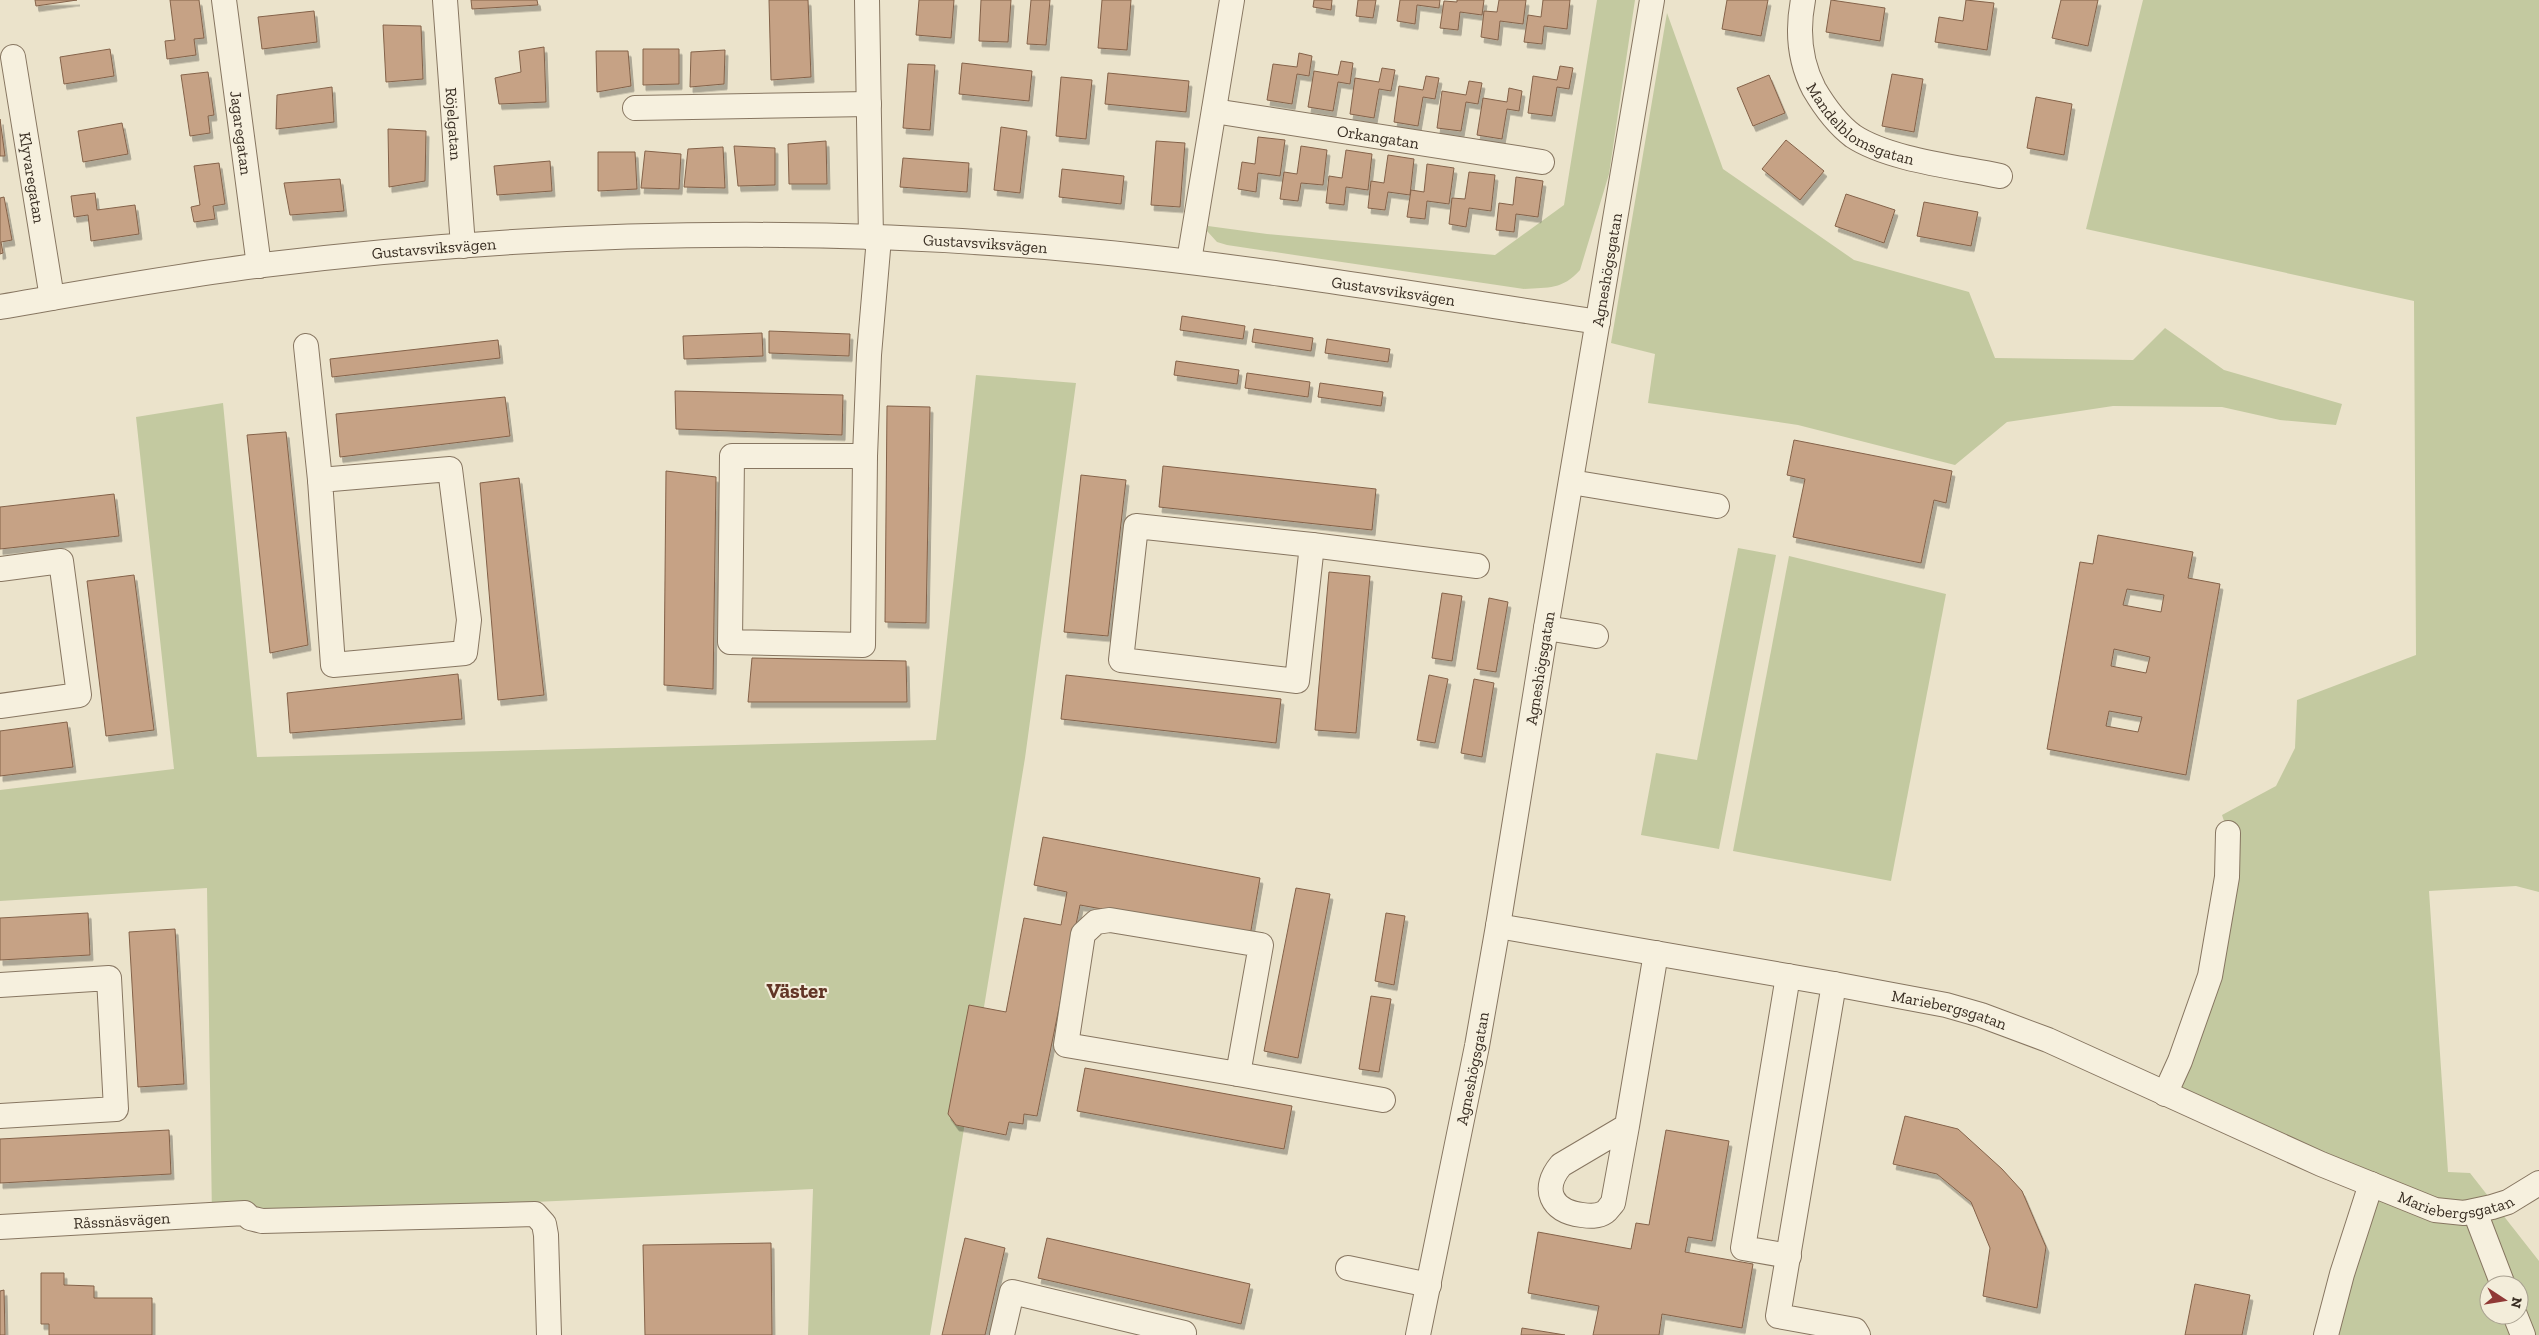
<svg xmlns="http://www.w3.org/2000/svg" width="2539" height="1335" viewBox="0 0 2539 1335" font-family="'Zilla Slab',serif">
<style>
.green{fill:#c3c9a0;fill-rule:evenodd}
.building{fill:#c6a285;stroke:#846249;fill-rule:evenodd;filter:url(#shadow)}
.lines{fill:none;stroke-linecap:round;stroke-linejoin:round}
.minor-casing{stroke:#877661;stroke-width:26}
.minor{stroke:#f6f0de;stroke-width:24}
.labels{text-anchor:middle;stroke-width:4;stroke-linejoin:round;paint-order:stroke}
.street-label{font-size:16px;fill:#392e23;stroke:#f3edda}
.district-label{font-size:21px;font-weight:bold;fill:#623526;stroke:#f3edda}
</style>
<defs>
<filter id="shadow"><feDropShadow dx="3" dy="5.5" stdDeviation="0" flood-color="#0004"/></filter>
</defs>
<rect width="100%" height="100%" fill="#ebe3cb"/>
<g class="green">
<path d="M1597,0H1635L1609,174L1580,270C1562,290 1549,287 1524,289L1227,245L1217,242L1207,231L1208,226L1267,234L1495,255L1564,205Z"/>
<path d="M2143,0H2539V892L2516,886L2429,891L2448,1172L2470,1173L2539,1261V1335H2335L2376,1187L2170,1099L2210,975L2228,833L2222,815L2276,786L2295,748L2297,700L2416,655L2414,301L2086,229ZM2489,1285H2519V1315H2489Z"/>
<polygon points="1667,13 1723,169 1854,260 1969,292 1995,358 2133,360 2165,328 2224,370 2342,404 2336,425 2280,420 2222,407 2113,406 2007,422 1955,465 1798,425 1648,403 1655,354 1611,343"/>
<polygon points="976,375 1076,383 1025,758 930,1335 808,1335 813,1189 212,1217 207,888 0,901 0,790 174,769 136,417 223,403 257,757 936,740"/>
<polygon points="1738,548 1776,555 1719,849 1641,835 1656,753 1697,760"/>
<polygon points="1789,556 1946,594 1891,881 1733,851"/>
</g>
<g class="building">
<polygon points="35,0 77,0 36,6"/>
<polygon points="170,0 199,0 204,38 194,39 196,55 167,59 165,41 175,40"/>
<polygon points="471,0 537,0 538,5 472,9"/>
<polygon points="769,0 808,0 811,77 771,80"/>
<polygon points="919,0 954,0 951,38 916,35"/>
<polygon points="981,0 1011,0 1008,42 979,41"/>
<polygon points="1031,0 1050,0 1046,45 1027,44"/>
<polygon points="1102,0 1131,0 1127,50 1098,48"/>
<polygon points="1314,0 1332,0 1331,10 1313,7"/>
<polygon points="1358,0 1376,0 1373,18 1356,16"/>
<polygon points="1400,0 1440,0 1439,8 1417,5 1415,24 1397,21"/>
<polygon points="1457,0 1484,0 1482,15 1460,12 1458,30 1440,28 1444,1 1457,2"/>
<polygon points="1499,0 1526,0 1523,24 1500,21 1498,40 1481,37 1484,11 1497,12"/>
<polygon points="1543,0 1570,0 1567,29 1544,26 1542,44 1524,42 1528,15 1541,17"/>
<polygon points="1727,0 1768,0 1761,36 1722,29"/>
<polygon points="1831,0 1885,8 1880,41 1826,32"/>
<polygon points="1966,0 1994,3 1987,50 1935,42 1939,17 1963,21"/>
<polygon points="2061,0 2098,0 2088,46 2052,38"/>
<polygon points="314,11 317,42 262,49 258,17"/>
<polygon points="383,25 421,26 423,79 386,82"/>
<polygon points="544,47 546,102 499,104 495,78 521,72 519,51"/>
<polygon points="110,49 114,76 64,84 60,57"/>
<polygon points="643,49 679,49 679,84 643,85"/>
<polygon points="725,50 724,84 690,87 691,52"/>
<polygon points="596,51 628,51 631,86 597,92"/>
<polygon points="1299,53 1312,56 1309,76 1297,74 1292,104 1267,100 1273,64 1297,67"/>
<polygon points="1341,61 1353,63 1350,84 1338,82 1333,111 1308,107 1314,71 1338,75"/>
<polygon points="962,63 1032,71 1029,101 959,94"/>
<polygon points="908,64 935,65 930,130 903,128"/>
<polygon points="1560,66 1573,68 1569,89 1557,87 1552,116 1528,113 1533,76 1557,80"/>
<polygon points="1382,68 1395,70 1391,91 1379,89 1374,118 1350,114 1355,78 1379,82"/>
<polygon points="208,72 214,115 208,116 210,133 190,136 181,75"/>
<polygon points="1108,73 1189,81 1186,112 1105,104"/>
<polygon points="1892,74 1923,79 1914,132 1882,126"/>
<polygon points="1769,75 1785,113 1753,126 1737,88"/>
<polygon points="1426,76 1439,78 1435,99 1423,97 1418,126 1394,122 1399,86 1423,90"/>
<polygon points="1061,77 1092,80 1086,139 1056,136"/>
<polygon points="1469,81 1482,83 1478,104 1466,102 1461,131 1437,128 1442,91 1466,95"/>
<polygon points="332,87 334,122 276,129 277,95"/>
<polygon points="1509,88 1522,91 1519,111 1507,109 1502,139 1477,135 1483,98 1507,102"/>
<polygon points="2036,97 2072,104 2064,155 2027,148"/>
<polygon points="0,119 5,156 0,156"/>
<polygon points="122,123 128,154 83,162 78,131"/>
<polygon points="1001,127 1027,131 1020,193 994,190"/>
<polygon points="388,129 426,131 425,181 389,187"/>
<polygon points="1258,137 1285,140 1280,176 1258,173 1256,192 1238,189 1242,162 1255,164"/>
<polygon points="1786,140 1824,171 1800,200 1762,169"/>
<polygon points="826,141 827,184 789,184 788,144"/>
<polygon points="1156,141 1185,143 1180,207 1151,205"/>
<polygon points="734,146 775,148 775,185 738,186"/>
<polygon points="1301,146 1327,150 1323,185 1301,183 1298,201 1280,199 1284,172 1297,174"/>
<polygon points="723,147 725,188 684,187 688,149"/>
<polygon points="1346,150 1372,154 1368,190 1346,187 1344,205 1326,203 1329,176 1342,178"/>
<polygon points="645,151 681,154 679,189 641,188"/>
<polygon points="598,152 635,152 637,189 598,191"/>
<polygon points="1388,155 1414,159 1410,195 1388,192 1385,210 1368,208 1371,181 1384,183"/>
<polygon points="903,158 969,163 967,192 900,187"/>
<polygon points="550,161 552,191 497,195 494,166"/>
<polygon points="219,163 225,204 213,206 215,219 194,222 191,207 200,205 194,166"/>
<polygon points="1427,164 1454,168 1449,204 1427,201 1425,219 1407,217 1411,190 1424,192"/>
<polygon points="1062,169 1124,176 1121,204 1059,197"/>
<polygon points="1469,172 1495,175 1491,211 1469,208 1466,227 1449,224 1452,198 1465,199"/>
<polygon points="1516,177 1543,181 1538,217 1516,214 1514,232 1496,230 1499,203 1513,205"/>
<polygon points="340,179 344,211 290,215 284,183"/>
<polygon points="95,193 97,210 135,205 139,234 91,241 88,215 74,217 71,196"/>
<polygon points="1846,194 1895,210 1884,243 1835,226"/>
<polygon points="4,197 12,240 1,242 3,253 0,254 0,198"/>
<polygon points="1924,202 1978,212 1971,246 1917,236"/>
<polygon points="1182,316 1245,326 1243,339 1180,330"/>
<polygon points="1254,329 1313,338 1311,351 1252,342"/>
<polygon points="769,331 850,334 849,356 769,353"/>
<polygon points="762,333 763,356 684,359 683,336"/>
<polygon points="1327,339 1390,349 1388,362 1325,353"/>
<polygon points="498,340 500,358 332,377 330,359"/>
<polygon points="1176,361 1239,370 1237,384 1174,375"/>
<polygon points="1247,373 1310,382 1308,397 1245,388"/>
<polygon points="1320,383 1383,392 1381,406 1318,397"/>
<polygon points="675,391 843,395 842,435 676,429"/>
<polygon points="505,397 510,436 340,457 336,414"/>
<polygon points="887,406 930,407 926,623 885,622"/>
<polygon points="286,432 308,645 270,653 247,435"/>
<polygon points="1794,440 1952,471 1946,503 1934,500 1921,563 1793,537 1805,479 1787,475"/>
<polygon points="1163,466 1376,489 1372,530 1159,507"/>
<polygon points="666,471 716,477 713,689 664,685"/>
<polygon points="1081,475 1126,480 1108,636 1064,632"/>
<polygon points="519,478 544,695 498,700 480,483"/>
<polygon points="114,494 119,536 0,549 0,507"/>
<path d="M2098,535L2193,552L2188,578L2220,584L2186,775L2047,749L2080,562L2093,564ZM2127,589L2164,595L2161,612L2123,605ZM2114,649L2150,657L2146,673L2111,666ZM2109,711L2142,717L2138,732L2106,726Z"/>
<polygon points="1329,572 1370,576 1356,733 1315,730"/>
<polygon points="134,575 154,730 106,736 87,581"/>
<polygon points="1442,593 1462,596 1452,661 1432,658"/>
<polygon points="1489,598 1508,602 1496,672 1477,669"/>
<polygon points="752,658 906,661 907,702 748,702"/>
<polygon points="458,674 462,719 290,733 287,693"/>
<polygon points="1066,675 1281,699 1276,743 1061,719"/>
<polygon points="1429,675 1448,679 1435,743 1417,740"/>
<polygon points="1474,679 1494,683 1482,757 1461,753"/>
<polygon points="67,722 73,767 0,776 0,731"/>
<polygon points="1043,837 1260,878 1250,936 1080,905 1037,1116 1024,1114 1023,1124 1009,1122 1006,1135 956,1125 948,1114 969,1005 1006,1012 1024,918 1061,925 1067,892 1034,885"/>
<polygon points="1296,888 1330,894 1298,1058 1264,1051"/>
<polygon points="88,913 90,955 0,960 0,918"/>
<polygon points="1386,913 1405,916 1394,985 1375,981"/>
<polygon points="175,929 184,1084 138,1087 129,932"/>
<polygon points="1371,996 1391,999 1379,1072 1359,1069"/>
<polygon points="1085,1068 1292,1106 1284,1149 1077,1111"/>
<polygon points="1905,1116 1958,1129 2002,1169 2022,1191 2046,1247 2037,1308 1983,1296 1990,1248 1971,1202 1937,1174 1893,1164"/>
<polygon points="169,1130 171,1174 0,1183 0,1139"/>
<polygon points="1666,1130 1729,1141 1712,1241 1688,1237 1685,1252 1753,1264 1742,1328 1662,1314 1659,1335 1593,1335 1599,1306 1528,1293 1538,1232 1631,1249 1636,1223 1649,1225"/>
<polygon points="965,1238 1005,1248 985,1335 942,1335"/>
<polygon points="1047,1238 1250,1284 1241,1324 1038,1278"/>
<polygon points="771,1243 772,1335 645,1335 643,1245"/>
<polygon points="41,1273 64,1273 64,1285 94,1286 94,1298 152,1298 152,1335 49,1335 49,1324 41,1324"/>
<polygon points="2195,1284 2250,1295 2242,1335 2185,1335"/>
<polygon points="4,1290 5,1335 0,1335 0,1291"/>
<polygon points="1522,1328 1565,1335 1521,1335"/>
</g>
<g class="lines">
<defs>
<g id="minor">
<path id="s1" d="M224,0L259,266"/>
<path id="s2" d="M445,0L463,246"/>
<polyline points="867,0 871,238"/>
<path id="s3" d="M1803,0C1797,31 1799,60 1814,89C1824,106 1837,124 1853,136C1889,160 1958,167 2000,176"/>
<path id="s4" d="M13,57L52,298"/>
<polyline points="635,108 869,104"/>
<path id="s5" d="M1214,111L1542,162"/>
<polyline points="1189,261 1232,0"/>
<path id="s6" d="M0,307C87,292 175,276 263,265C532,232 808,225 1078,250C1253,266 1425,296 1598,322"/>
<polyline points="306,346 320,480"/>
<polygon points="732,456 865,456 863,645 730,642"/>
<polyline points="865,456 869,355 879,238"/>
<polygon points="450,469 469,620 465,653 333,665 320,480"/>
<polyline points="1571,482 1717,506"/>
<polygon points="1136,526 1312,545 1297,681 1121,660"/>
<polyline points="1312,545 1477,566"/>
<polyline points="0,569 61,561 79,695 0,706"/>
<polyline points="1546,628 1596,636"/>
<polygon points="1110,920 1261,945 1238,1074 1066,1045 1083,934 1096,922"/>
<path id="s7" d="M1498,926L1834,984L1946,1005L1981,1015L2048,1040L2321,1164L2435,1210L2464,1213L2492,1207L2508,1202L2539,1183"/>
<polyline points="1788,976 1743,1248 1789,1256"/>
<polyline points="1834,984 1778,1316 1855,1330 1858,1335"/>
<polyline points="0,985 109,978 116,1109 0,1116"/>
<polyline points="1238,1074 1383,1100"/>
<polyline points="2165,1094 2180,1061 2210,976 2227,877 2228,833"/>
<path d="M1627,1126L1613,1203C1610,1206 1608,1210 1605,1212C1598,1217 1589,1216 1582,1215C1551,1211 1541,1189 1561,1165L1627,1126L1656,953"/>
<polyline points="2475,1212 2503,1285"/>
<path id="s8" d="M0,1227L245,1213L250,1218L262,1221L535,1214L544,1224L546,1235L549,1335"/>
<polyline points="1348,1268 1429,1285"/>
<polyline points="2515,1315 2523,1335"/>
<polyline points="1002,1335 1012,1292 1184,1333 1183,1335"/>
<path id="s9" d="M1418,1335L1477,1046L1498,926L1546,628L1652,0"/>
<polyline points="2326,1335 2342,1274 2371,1184"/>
</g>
</defs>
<use href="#minor" class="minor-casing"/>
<use href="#minor" class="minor"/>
</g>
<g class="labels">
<g class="street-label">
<text dy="6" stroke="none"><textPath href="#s3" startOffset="152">Mandelblomsgatan</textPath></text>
<text dy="6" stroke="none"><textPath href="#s2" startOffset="124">Röjelgatan</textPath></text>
<text dy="6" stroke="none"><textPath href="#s1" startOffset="134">Jagaregatan</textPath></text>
<text dy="6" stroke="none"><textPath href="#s5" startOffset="166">Orkangatan</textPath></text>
<text dy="6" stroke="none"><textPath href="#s4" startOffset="122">Klyvaregatan</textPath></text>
<text dy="6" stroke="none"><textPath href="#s6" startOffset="990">Gustavsviksvägen</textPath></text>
<text dy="6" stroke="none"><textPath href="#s6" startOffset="438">Gustavsviksvägen</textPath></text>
<text dy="6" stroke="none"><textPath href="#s9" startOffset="1082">Agneshögsgatan</textPath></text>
<text dy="6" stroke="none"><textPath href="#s6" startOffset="1401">Gustavsviksvägen</textPath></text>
<text dy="6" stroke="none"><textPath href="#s9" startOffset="678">Agneshögsgatan</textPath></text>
<text dy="6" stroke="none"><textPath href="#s7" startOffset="459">Mariebergsgatan</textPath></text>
<text dy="6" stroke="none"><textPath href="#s9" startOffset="272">Agneshögsgatan</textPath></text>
<text dy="6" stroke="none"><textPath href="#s7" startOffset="1006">Mariebergsgatan</textPath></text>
<text dy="6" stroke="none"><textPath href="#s8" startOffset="122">Råssnäsvägen</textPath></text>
</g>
<g class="district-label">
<text x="797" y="998">Väster</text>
</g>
</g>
<g transform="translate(2504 1300) rotate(102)"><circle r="24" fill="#f3edda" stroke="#a9a191"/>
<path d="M0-4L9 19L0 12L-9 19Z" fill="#903936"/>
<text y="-8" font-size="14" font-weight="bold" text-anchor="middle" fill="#392e23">N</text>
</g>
</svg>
